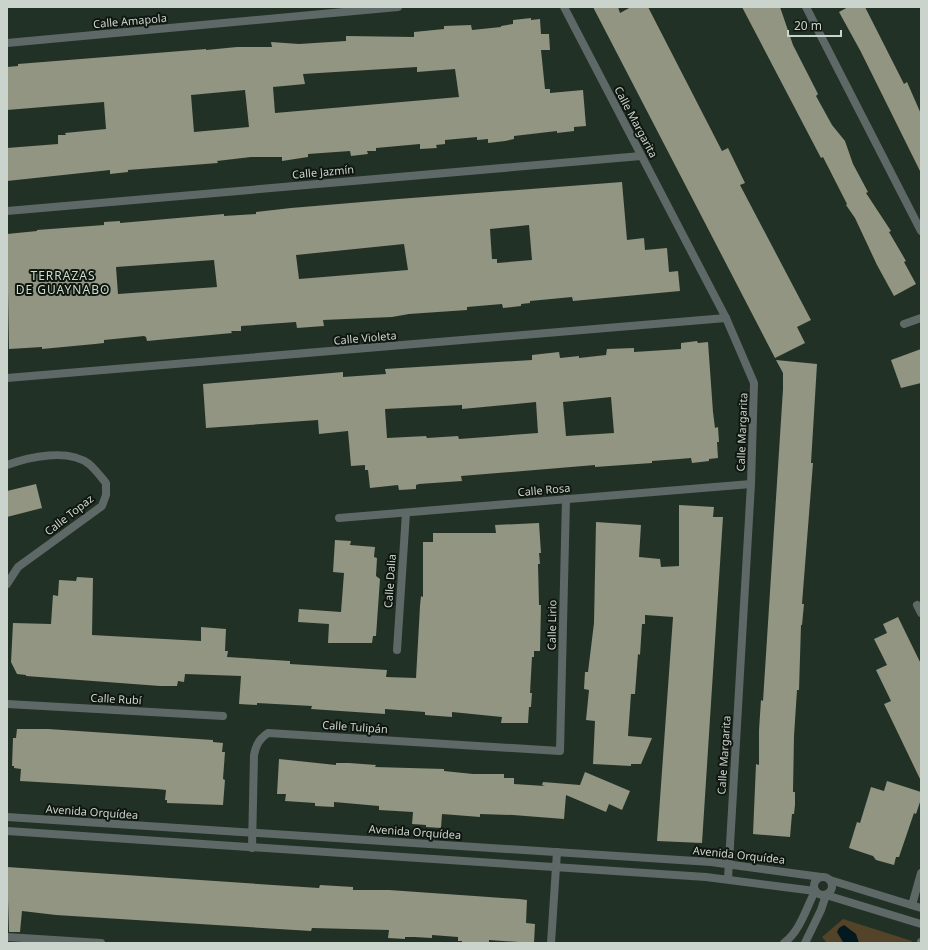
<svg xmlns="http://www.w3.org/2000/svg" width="928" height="950" viewBox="0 0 928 950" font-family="'Noto Sans',sans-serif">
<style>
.green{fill:#534328}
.water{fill:#01191f}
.building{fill:#919581;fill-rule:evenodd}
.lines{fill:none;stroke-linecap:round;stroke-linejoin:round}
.minor{stroke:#5e6967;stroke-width:8}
.labels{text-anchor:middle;stroke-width:4;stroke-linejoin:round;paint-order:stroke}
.street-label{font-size:11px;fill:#cbd4cc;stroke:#101711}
.neighbourhood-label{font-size:12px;letter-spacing:1px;fill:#cbddcd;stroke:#101711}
</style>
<rect width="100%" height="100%" fill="#223125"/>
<polygon class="green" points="843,919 912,941 911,943 827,943 822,937"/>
<polygon class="water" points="844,925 856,934 859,943 843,942 837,932 839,928"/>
<g class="building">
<polygon points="593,7 618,7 620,13 631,7 648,7 722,151 728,148 745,183 740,185 811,320 797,327 805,343 775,358"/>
<polygon points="742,7 780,7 793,45 818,94 816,96 832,125 845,141 853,164 868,192 866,193 891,231 889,232 906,261 904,262 916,284 894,296 877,265 855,218 846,205 847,204 823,157 821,158"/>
<polygon points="848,7 865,7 904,84 907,82 921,114 921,173 861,52 839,12"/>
<path d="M531,18V20L540,19L541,34H549L550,50H541L545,89H550V93L583,90L586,126L574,127V131L557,133V131L514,136V139L505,141L488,143V139L477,140V137L445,140V144L436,145L437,148L420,149V144L376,148V151H367L368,154L351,156L350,151L308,154V157L282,161V157H251L217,161L218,163L128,170V172L110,174V170L7,181V148L58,144V135H66L65,133L106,129L104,102L7,110V67L18,66V64L206,49V50L237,47H272L271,42L299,44L346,41V36L414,37V32L444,29V26L471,25L472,30L501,27V26L513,24V20ZM417,67V72L455,69L459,97L275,113L273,87L305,84L303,74ZM245,90L249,127L194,132L191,95Z"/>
<path d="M622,182L627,240L644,238L645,250L667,248L669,272L678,271L680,291L573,301L572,297L530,301V303L521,304V306L503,308L502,304L467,307V310L409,314L392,317L323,320L324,326L297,328L296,322L241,326V331H231L232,333L147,341L146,337L144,336L104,340V343L95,344L42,349V347L9,349L7,234L37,231V230L104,225V222L120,221V223L224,214V216L256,214V212L291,208L398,199ZM529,225L532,260L497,263V259H492L490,229ZM404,244L408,270L299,279L296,255ZM214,260L217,287L118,294L116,267Z"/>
<path d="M697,341L698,343L708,342L713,412L715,428L718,427L719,442H717L718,458L709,459V461L692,463L691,458L679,459L652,461V463L595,467V465L461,476L462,481L419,484L416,485V489L399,490L398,485L370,488L368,470H365V465L351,466L348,431L319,434L318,420L206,428L203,384L343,372V377L386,374L385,369L532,360V355L559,352L560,358L579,356V358L606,355L607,349L634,348V352L681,349V343ZM611,397L614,433L566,436L563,402ZM536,402L538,433L459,439L458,436L427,438L426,436L387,438L385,409L462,405V409Z"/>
<polygon points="921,349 921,383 901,388 891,360"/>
<polygon points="776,360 817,364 811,463 813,463 802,604 804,604 802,625 801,625 799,690 797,690 794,736 793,792 795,792 795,805 794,814 792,814 790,837 753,834 756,764 759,765 759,730 761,700 763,701 783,389 783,373"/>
<polygon points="36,484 42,508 7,517 7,491"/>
<polygon points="679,505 714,507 713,517 723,517 702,843 657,841 673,617 645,615 645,624 642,624 640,655 638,654 635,694 631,694 628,736 652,738 641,764 631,764 631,766 593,764 595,721 586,720 589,690 584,689 585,672 588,672 594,623 596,522 641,525 639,557 660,559 661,567 679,566"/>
<polygon points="539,523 541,553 539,553 540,564 538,564 539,605 541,605 540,651 534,651 534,657 532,657 530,693 532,693 531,707 529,707 528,723 501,723 502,717 452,712 452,717 425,715 425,712 385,709 385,714 311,709 312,706 257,703 257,705 239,704 241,676 185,674 184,682 178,681 177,686 160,686 26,676 26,675 17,674 11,662 13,623 51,624 53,595 58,596 59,580 76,581 77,577 93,578 92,635 201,641 201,627 226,629 225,651 228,651 227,657 290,661 290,664 387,670 386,677 416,678 420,606 421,596 423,597 423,542 433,542 433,533 496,533 495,525"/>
<polygon points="335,540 351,541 350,545 375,547 374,557 377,558 376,576 380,579 376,636 373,636 372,643 328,643 329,624 298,622 299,609 341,612 344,573 333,572"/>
<polygon points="898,617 921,664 921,781 884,704 891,701 876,670 887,665 874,639 887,633 883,624"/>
<polygon points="17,729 48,729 213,740 213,742 223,743 222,752 225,752 223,779 225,780 223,805 167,803 167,800 165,800 166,790 157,789 20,781 21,769 14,768 14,766 12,766 13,738 16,738"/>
<polygon points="279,759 336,765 336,763 349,763 376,765 375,767 444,769 444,771 473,774 504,774 504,778 514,778 514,784 545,786 542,785 543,782 580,785 585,772 630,791 622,810 609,804 606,812 566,795 564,819 513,815 480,814 480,817 442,814 441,828 426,827 426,825 412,824 413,812 379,810 379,806 334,802 334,807 315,806 315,803 285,801 286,794 277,794"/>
<polygon points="887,781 921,792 921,799 916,814 914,813 899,857 896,857 894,865 876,860 873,856 849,848 857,822 860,823 871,787 884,791"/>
<polygon points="7,867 319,888 320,885 353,887 353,890 389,890 519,899 527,900 526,923 535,924 534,943 489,940 489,942 462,943 462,941 458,941 458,937 432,935 432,938 414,937 405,937 405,939 388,938 389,930 312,928 311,931 56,915 22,911 20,932 9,932"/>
</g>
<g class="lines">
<g class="minor">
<polyline points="564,7 726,318 754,383 751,484 728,879"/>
<polyline points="806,7 921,231"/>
<polyline points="7,43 398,7"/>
<polyline points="7,211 641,156"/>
<polyline points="904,324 921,318"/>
<polyline points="7,378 726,318"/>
<path d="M7,465C29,457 68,448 89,464C95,469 101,477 106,483V495L102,506L18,567L7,584"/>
<polyline points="339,518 751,484"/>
<polyline points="917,605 921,613"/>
<polyline points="397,650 406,513"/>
<polyline points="7,704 223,716"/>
<polyline points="7,817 711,862 821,877"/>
<path d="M7,831L706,877L815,891C806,909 800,931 784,943"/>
<path d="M252,848L254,755C256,745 259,739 268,733L560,751L566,499"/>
<circle cx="823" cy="886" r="9"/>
<polyline points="830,880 921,908"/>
<polyline points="912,905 921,873"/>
<polyline points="7,937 101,943"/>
<polyline points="551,943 557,852"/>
<polyline points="805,943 821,910 826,895 921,924"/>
<polyline points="921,943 921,942"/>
</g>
</g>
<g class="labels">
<g class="street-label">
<text transform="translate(130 21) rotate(-5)" y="4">Calle Amapola</text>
<text transform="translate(636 122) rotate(62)" y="4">Calle Margarita</text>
<text transform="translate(323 172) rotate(-5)" y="4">Calle Jazmín</text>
<text transform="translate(365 338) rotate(-5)" y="4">Calle Violeta</text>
<text transform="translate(742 432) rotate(-88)" y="4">Calle Margarita</text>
<text transform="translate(544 490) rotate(-5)" y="4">Calle Rosa</text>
<text transform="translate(69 515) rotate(-38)" y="4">Calle Topaz</text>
<text transform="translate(390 581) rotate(-86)" y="4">Calle Dalia</text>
<text transform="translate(552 625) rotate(-89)" y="4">Calle Lirio</text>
<text transform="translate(116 699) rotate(3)" y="4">Calle Rubí</text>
<text transform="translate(355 727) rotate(4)" y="4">Calle Tulipán</text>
<text transform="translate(724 755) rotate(-86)" y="4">Calle Margarita</text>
<text transform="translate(92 812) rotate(4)" y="4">Avenida Orquídea</text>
<text transform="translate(415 832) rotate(4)" y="4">Avenida Orquídea</text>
<text transform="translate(739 855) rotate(6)" y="4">Avenida Orquídea</text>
</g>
<g class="neighbourhood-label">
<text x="63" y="280">TERRAZAS<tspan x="63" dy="14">DE GUAYNABO</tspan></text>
</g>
</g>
<rect width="928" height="950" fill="none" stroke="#cbd4cc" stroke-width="16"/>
<path d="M788 30v6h53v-6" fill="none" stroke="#cbd4cc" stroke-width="2"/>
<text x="794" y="30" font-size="12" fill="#cbd4cc" stroke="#101711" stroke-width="3" paint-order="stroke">20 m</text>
</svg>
